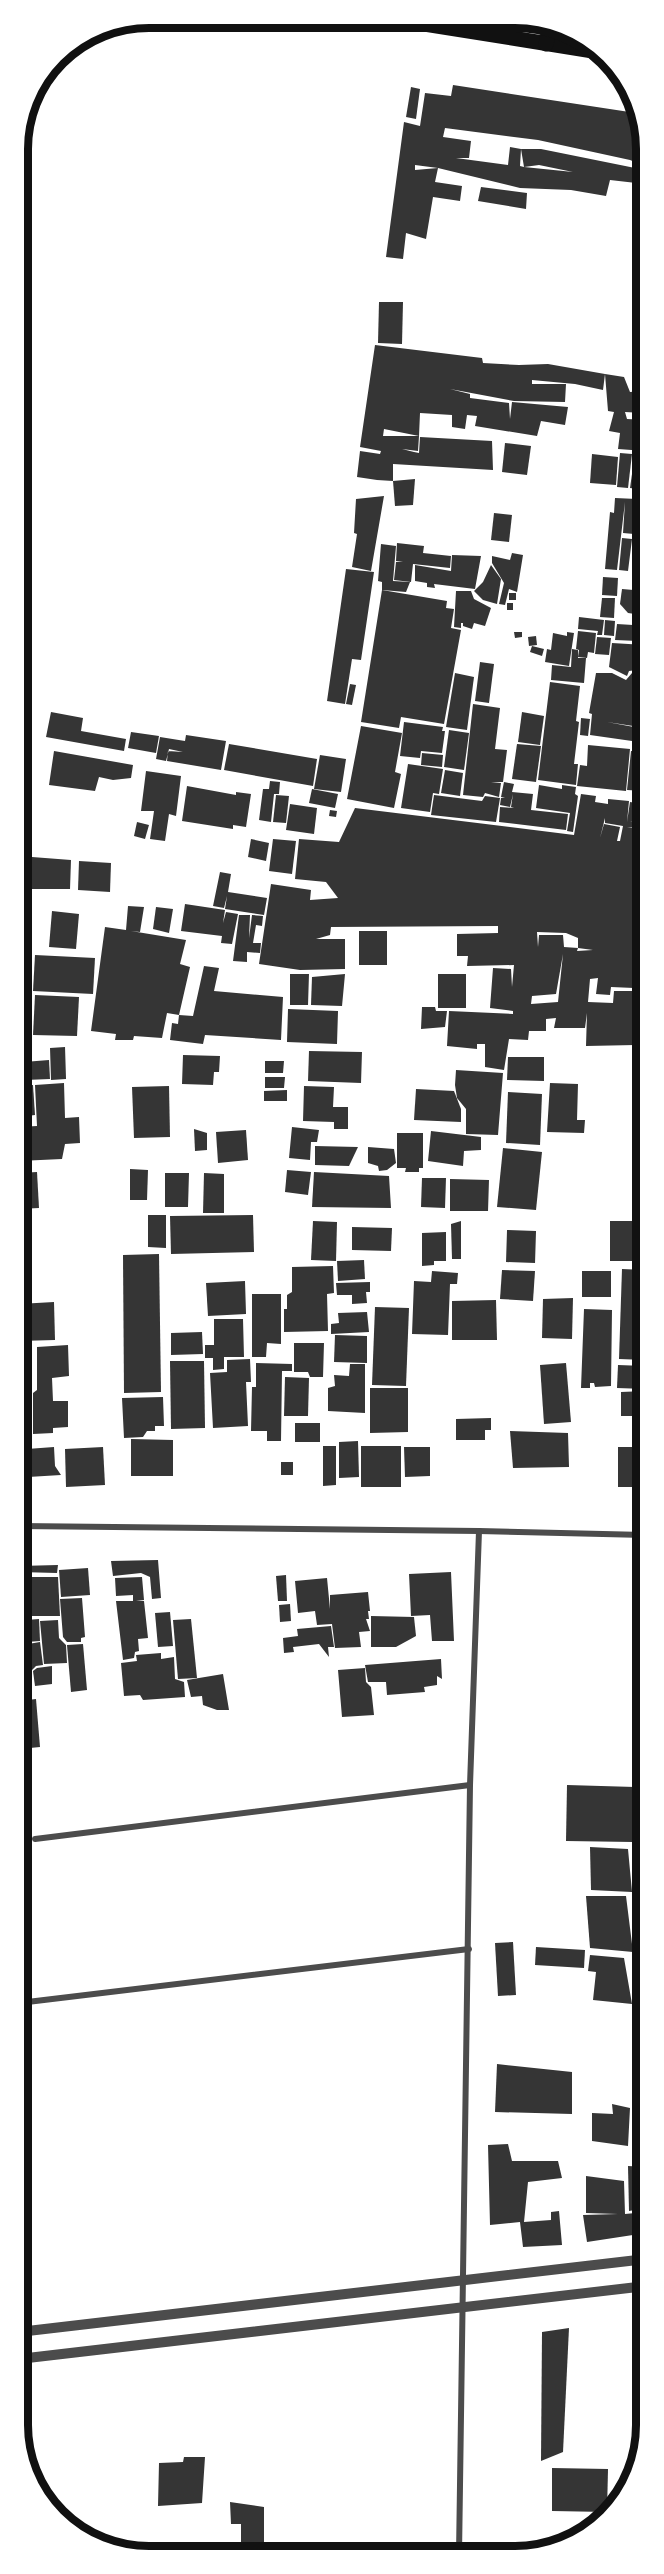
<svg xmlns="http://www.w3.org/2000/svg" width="664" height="2574" viewBox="0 0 664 2574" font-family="'Public Sans',sans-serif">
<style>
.building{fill:#353535;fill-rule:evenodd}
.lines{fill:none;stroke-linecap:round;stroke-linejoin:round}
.minor{stroke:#4c4c4c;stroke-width:6}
.tertiary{stroke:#4c4c4c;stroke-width:10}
.primary{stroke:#111;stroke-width:15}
.rim{fill:none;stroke:#111;stroke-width:8}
</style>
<rect width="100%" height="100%" fill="#fff"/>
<g class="building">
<path d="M453,85L636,113L645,132V166L630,160L538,140L445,128L443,137L471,141L469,158H456L508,165L510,147L521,149L520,166L524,167L521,149H541L645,170V184L610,180L606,196L571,190L520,188L438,168L435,182L462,186L460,201L433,197L426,239L406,233L403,259L386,257L404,122L420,126L425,93L451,96ZM415,165L438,168L415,170ZM539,165L573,172L524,167Z"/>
<polygon points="411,87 420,89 416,119 406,117"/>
<polygon points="481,187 527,193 526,209 478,201"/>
<polygon points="379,302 403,302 402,344 378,343"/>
<polygon points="642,331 645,331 645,373 635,371"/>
<polygon points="375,345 482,358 483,363 519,365 548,364 605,374 603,390 575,384 532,380 532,384 566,384 565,402 514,401 450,389 470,394 470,398 509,403 510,419 512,402 568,407 565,425 541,421 537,436 475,426 477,416 467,415 465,429 452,427 452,415 420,413 419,436 384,429 383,436 419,436 418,451 402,449 414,452 419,453 420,437 492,441 493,470 393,464 393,481 377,480 357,477 360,451 380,454 381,451 360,447"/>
<polygon points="605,374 624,377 630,392 643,391 643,413 625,412 627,419 645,420 645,451 618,449 620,433 609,431 614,412 608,411"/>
<polygon points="505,443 531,446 527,475 502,472"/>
<polygon points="620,453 632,454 628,488 617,487"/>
<polygon points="592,454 618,457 616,485 590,483"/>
<polygon points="632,474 645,475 645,490 630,488"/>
<polygon points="415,479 413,505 395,506 393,481"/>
<polygon points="637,491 645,492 644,523 635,523 634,534 623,533 625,502 617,570 605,569 610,512 614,513 615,498 637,499"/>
<polygon points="384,496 371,571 352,567 357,534 354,533 356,499"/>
<polygon points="494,513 512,515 509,542 491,540"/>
<polygon points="622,538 632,539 628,571 619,570"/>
<polygon points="397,543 424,546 423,553 451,556 450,568 413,564 411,582 394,580 396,562 403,562 396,561"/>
<polygon points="381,544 396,546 393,581 410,582 406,592 382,590 382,582 378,581"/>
<polygon points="512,553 523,555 517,592 509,589 505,605 499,604 504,583 492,563 492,556 510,560"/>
<polygon points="452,555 481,556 475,589 434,584 435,588 427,587 427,583 415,581 415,565 451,571"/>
<polygon points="491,565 501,579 497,604 483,600 474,591 483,582"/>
<polygon points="346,569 374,572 361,660 352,659 345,704 327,701"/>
<polygon points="603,577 618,578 617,596 602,595"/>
<polygon points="622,589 645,591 642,615 628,613 620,604"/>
<polygon points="382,590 447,601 446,608 454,609 451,628 461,630 444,724 401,717 399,728 361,722"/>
<polygon points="456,591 471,591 474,599 491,608 485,626 474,623 472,629 463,626 463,623 461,623 461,628 454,627"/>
<rect x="509" y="593" width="7" height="7"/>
<polygon points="602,598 615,598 614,618 600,617"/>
<rect x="507" y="603" width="6" height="7"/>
<polygon points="579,617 604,620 602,635 597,635 598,631 578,629"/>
<polygon points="605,620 615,621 614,636 604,635"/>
<polygon points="633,620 645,621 645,638 641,638 638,641 615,640 617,624 633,625"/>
<polygon points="578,631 596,633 594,653 588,652 587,658 578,657 579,650 576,649"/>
<polygon points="514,632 522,632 522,637 515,638"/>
<polygon points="567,632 574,633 569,666 545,662 547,649 551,650 553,633 567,636"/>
<polygon points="536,636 537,645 529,646 528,637"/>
<polygon points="597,637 611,638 609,655 595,654"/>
<polygon points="612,643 645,645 644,669 629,671 627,676 609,667"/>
<polygon points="532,646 544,649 542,656 530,652"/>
<polygon points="572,649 578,650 578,658 586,658 584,683 551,680 552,665 571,667"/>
<polygon points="480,662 494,664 489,703 475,701"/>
<polygon points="455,673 474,677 467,730 446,727"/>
<polygon points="596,673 612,673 626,680 632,673 645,677 645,721 634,720 633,726 607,722 634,727 632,741 590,735 592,714 589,713"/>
<polygon points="550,682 580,686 576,721 579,722 574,764 578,764 576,785 538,780"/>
<polygon points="350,684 356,685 352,705 346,704"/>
<polygon points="473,704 500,708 495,749 507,750 503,782 491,782 501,783 499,797 485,793 483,797 463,795"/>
<polygon points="51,712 83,718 81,731 126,739 124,751 46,737"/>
<polygon points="522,712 544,716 540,745 518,742"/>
<polygon points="581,718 590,719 588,736 580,735"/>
<polygon points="638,721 645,723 645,730 637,728"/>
<polygon points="404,722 443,727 442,731 445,731 442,753 421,751 420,758 400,756"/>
<polygon points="361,726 402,733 395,772 401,774 394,808 347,799"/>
<polygon points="449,730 469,733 464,770 444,767"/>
<polygon points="131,732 159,736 156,753 128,748"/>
<polygon points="186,735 226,741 221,770 167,761 168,751 183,752 169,749 166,761 156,759 160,737 185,741"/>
<polygon points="229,744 317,759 313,786 224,770"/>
<polygon points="517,744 541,746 536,782 512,779"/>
<polygon points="588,745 630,749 626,791 577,786 580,765 587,766"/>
<polygon points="54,751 133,765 131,778 113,780 99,777 95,791 49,785"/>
<polygon points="631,751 643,752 640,771 645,756 645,791 627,790"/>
<polygon points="422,753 443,755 442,767 421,765"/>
<polygon points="320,755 346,759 341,792 314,789"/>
<polygon points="408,764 443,769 439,794 433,793 430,812 401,808"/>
<polygon points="445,770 463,773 460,796 441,793"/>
<polygon points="146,771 181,776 176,816 169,814 165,841 150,839 154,811 141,811"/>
<polygon points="270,781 280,782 279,794 274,794 271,822 259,820 263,789 269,789"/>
<polygon points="504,782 514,784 512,792 533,794 531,810 568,814 566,830 499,822 500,807 514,808 511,807 513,794 510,807 500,805 501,798 505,798 501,797"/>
<polygon points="539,785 562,789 562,785 576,787 575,794 578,796 573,832 567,831 570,813 536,808"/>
<polygon points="187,786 236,795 236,792 251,794 246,827 233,825 233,829 182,821"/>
<polygon points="312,789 338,794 335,808 309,803"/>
<path d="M581,794L596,796L595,802L608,804V799L629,801L627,822L630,802L643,804L640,821H630L640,822L639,828L627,827L643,830L640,844L643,845L645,838V974L637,973L634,988L611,987L610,995L596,994L598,978L590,979L588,1002L613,1003L614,991H633L635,1045L586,1046L587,1013L585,1028H554L556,1018L546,1019V1031H529L528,1040L509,1039L504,1070L485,1067V1044H477V1049L447,1046L449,1011L513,1014V1011L490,1008L493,968L511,969L512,987L514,965L467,966L468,956H457V934L498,933V926L331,927L330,935L316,939H345V969L300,970L259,964L271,884L311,890L310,900L338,898L326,882L295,879L299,839L339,842L355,808L574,835ZM605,818V823L623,826L620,841H617L620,827L604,824L600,838ZM537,932L566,933L578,938V948L593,950L577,951L578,948L564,947L563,935H539L538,947ZM563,954L558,1002L531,1004L532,996L556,994Z"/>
<polygon points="276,795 289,796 286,823 273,822"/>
<polygon points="434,795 482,801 485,796 500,798 496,822 431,815"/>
<polygon points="290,804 317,808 314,834 286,830"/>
<polygon points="330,810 337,811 336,817 329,816"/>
<polygon points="137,822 149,825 145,839 134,836"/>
<polygon points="251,839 269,843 266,861 248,857"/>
<polygon points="273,839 296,841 292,874 269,871"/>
<polygon points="32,857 71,860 70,889 28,889"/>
<polygon points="79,861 111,863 110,892 78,890"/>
<polygon points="220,872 231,874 228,892 267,898 264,915 225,909 227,896 224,908 213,906"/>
<polygon points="185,904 225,910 223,923 226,912 238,914 232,944 221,943 222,936 181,931"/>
<polygon points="128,906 144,907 140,932 131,931 186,940 180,964 190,967 179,1015 167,1013 162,1038 134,1036 133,1040 115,1040 116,1034 91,1031 105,927 126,930"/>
<polygon points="156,907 173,909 169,933 153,929"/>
<polygon points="52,911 79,914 76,949 49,947"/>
<polygon points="239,915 250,915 249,938 252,915 263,916 262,926 256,925 253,943 261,943 260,953 247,952 247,962 233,961"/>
<rect x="359" y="931" width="28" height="34"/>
<polygon points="35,955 95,958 93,994 33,991"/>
<polygon points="204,966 219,968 214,991 283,997 281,1040 205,1035 203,1044 170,1040 172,1023 178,1024 179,1015 193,1016"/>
<polygon points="290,974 309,974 308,1005 290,1005"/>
<polygon points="345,974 342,1006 311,1005 312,977"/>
<rect x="438" y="974" width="28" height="34"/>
<polygon points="35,995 79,997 77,1036 33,1035"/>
<polygon points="19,996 31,997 29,1030 19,1029"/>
<polygon points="422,1007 435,1007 436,1011 447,1011 445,1027 421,1029"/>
<polygon points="288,1009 338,1011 337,1044 287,1042"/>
<polygon points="65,1047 66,1079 51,1080 50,1048"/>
<polygon points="309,1051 362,1052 361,1083 308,1081"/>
<polygon points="183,1055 220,1056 219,1072 214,1072 213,1085 182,1084"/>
<polygon points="508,1057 544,1057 544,1081 507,1080"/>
<polygon points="49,1060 50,1079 25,1080 24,1062"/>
<polygon points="265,1061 284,1061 283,1073 265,1073"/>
<polygon points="19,1062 23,1062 24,1079 19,1080"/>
<polygon points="456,1070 503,1073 498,1135 466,1134 466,1109 457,1098 455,1085"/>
<polygon points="265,1077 285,1077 284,1088 265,1088"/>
<polygon points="64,1083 65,1118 79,1117 80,1143 65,1144 62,1159 19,1161 19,1127 37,1126 35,1085"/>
<polygon points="550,1083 578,1084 577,1120 585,1120 584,1133 547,1132"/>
<polygon points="33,1085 35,1115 19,1117 19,1086"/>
<polygon points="169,1086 170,1137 134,1138 132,1087"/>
<polygon points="304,1086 334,1087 333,1107 348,1107 348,1129 334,1129 334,1122 303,1121"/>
<polygon points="416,1089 454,1091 461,1109 461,1122 414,1120"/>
<polygon points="287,1090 287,1101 264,1101 264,1091"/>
<polygon points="508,1092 542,1094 540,1145 506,1143"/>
<polygon points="292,1127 319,1130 317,1142 311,1142 310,1160 289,1158"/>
<polygon points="194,1129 207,1133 207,1150 195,1151"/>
<polygon points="246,1130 248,1160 218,1163 216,1132"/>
<polygon points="431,1131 481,1137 481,1150 464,1151 463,1166 428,1161"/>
<polygon points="397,1133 423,1133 423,1168 419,1168 419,1172 405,1172 406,1168 397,1168"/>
<polygon points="315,1146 358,1147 349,1166 315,1165"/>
<polygon points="368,1147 394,1149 396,1163 387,1170 379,1171 378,1166 368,1163"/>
<polygon points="503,1148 542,1152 536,1210 497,1207"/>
<polygon points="635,1166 645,1166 645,1181 634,1181"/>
<polygon points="130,1169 148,1170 147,1200 130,1200"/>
<polygon points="287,1170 311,1172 308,1195 285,1192"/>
<polygon points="37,1172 39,1208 19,1209 19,1173"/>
<polygon points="314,1172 389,1176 391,1208 312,1207"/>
<polygon points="165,1173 189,1173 188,1207 165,1207"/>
<polygon points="204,1173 224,1174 224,1213 203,1213"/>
<polygon points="422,1178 446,1178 445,1208 421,1207"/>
<polygon points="450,1179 489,1180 488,1211 450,1211"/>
<polygon points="148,1215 166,1215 166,1248 148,1247"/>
<polygon points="253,1215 254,1252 171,1254 170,1216"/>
<polygon points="313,1221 337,1222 336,1261 311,1260"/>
<polygon points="461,1221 461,1259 452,1259 451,1224"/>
<rect x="610" y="1221" width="35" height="40"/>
<polygon points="352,1227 392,1228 391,1251 352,1250"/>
<polygon points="507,1230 536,1231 535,1263 506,1262"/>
<polygon points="446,1232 446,1261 434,1261 434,1265 422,1266 422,1233"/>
<polygon points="159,1254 161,1392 124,1393 123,1255"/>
<polygon points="364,1260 365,1279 338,1281 337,1261"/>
<polygon points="333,1266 334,1293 327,1294 328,1331 284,1332 284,1309 287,1309 287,1295 292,1292 292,1267"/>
<polygon points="622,1269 645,1270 645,1360 619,1359"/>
<polygon points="502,1270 535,1271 533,1301 500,1299"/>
<polygon points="432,1271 458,1273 457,1284 450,1284 448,1335 412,1334 414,1281 431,1282"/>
<rect x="582" y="1271" width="29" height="26"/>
<polygon points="245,1281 246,1314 208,1316 206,1283"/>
<polygon points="370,1282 370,1292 366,1292 367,1303 352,1304 352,1295 337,1295 336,1283"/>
<polygon points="252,1294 281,1294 281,1344 267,1343 266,1357 252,1357"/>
<polygon points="573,1298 572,1339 542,1338 543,1299"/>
<polygon points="496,1300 497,1340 452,1340 452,1301"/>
<polygon points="54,1302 55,1340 19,1341 19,1304"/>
<polygon points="375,1307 409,1308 406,1386 372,1385"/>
<polygon points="584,1309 612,1310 611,1386 595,1387 594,1383 590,1383 590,1388 581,1388"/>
<polygon points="367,1312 369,1332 331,1334 331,1324 339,1323 338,1313"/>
<polygon points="214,1319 243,1319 244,1357 224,1357 224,1369 213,1370 213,1358 205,1358 205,1345 214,1345"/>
<polygon points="202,1332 203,1354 171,1355 171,1333"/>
<polygon points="335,1335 367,1336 367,1363 334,1362"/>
<polygon points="294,1343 324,1343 323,1377 310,1377 308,1372 294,1372"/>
<polygon points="68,1345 69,1376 52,1378 53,1401 68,1401 68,1427 53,1428 53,1433 33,1434 33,1393 37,1390 37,1347"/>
<polygon points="250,1359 251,1382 246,1382 248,1426 213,1428 210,1373 227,1372 227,1360"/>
<polygon points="170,1361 204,1361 205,1428 171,1429"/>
<polygon points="256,1363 292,1364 292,1371 282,1371 281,1441 267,1441 267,1431 251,1431 252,1387 256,1387"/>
<polygon points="566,1363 571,1422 544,1424 540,1365"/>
<polygon points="350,1364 365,1364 365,1413 328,1411 328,1388 335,1386 334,1375 349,1376"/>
<polygon points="618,1365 645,1366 645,1389 617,1388"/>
<polygon points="285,1377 309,1378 308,1416 284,1416"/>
<polygon points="370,1388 408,1388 408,1432 370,1433"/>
<polygon points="645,1391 645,1416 621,1416 621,1392"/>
<polygon points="163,1397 164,1426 155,1426 155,1431 147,1431 143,1437 124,1438 122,1398"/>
<polygon points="491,1418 491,1430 485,1430 485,1440 456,1440 456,1419"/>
<rect x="295" y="1423" width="25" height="19"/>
<polygon points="510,1431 568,1433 569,1467 513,1468"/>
<polygon points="131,1439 173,1440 173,1476 131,1476"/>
<polygon points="358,1441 359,1477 339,1478 339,1442"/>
<polygon points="323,1446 336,1446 336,1485 323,1486"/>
<rect x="361" y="1446" width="40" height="41"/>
<polygon points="54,1447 55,1466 61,1475 28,1477 27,1449"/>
<polygon points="103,1447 105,1485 66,1487 65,1449"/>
<polygon points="404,1447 430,1447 430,1476 405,1477"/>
<polygon points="618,1447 642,1447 642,1462 645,1462 645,1487 618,1487"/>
<polygon points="19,1452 24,1452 25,1489 19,1489"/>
<rect x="281" y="1462" width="12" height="13"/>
<polygon points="158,1560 161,1598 152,1599 150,1577 141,1573 113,1576 111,1561"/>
<polygon points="58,1565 57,1573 19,1572 19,1566"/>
<polygon points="88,1568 90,1595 61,1597 59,1570"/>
<polygon points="451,1572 454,1641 432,1641 430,1615 411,1616 409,1574"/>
<polygon points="286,1575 287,1601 278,1601 276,1576"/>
<polygon points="19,1577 58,1577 60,1616 19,1616"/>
<polygon points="142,1577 144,1600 136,1601 144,1601 148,1638 138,1639 139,1651 135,1652 134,1658 123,1660 116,1601 133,1601 133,1595 116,1596 115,1578"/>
<polygon points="327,1578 330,1609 330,1595 368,1592 370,1611 368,1611 369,1619 366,1619 370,1631 359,1632 361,1647 335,1648 332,1624 317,1625 315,1611 298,1613 295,1581"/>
<polygon points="82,1598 85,1637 81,1638 81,1642 67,1642 63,1637 60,1599"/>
<polygon points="290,1604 291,1621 280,1622 279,1605"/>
<polygon points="170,1612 173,1646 158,1647 155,1613"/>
<polygon points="371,1616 414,1617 416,1636 396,1647 371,1647"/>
<polygon points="39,1619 40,1641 27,1642 26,1620"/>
<polygon points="191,1619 197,1678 178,1679 173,1620"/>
<polygon points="58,1620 59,1638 66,1645 67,1663 44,1664 40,1621"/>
<polygon points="331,1626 334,1647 328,1647 329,1657 319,1644 293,1647 294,1652 284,1653 283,1638 298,1636 297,1629"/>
<polygon points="40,1642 43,1665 36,1666 31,1671 19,1672 19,1650 28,1650 28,1644"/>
<polygon points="83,1644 87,1690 71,1692 67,1645"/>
<polygon points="161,1653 161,1659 174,1657 175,1679 184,1682 185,1697 143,1700 140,1695 124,1696 121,1663 137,1661 136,1655"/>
<polygon points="441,1659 442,1679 437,1676 437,1685 424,1687 425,1692 387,1695 386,1682 368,1682 365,1665"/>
<polygon points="52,1666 52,1684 35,1686 33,1671 37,1668"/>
<polygon points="365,1668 366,1682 371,1687 374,1715 342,1717 338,1670"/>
<polygon points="223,1674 229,1710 217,1710 203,1705 202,1696 191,1697 187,1680"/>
<polygon points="36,1699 40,1747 20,1749 19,1701"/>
<polygon points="567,1785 635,1787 633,1842 566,1841"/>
<polygon points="590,1847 628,1849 632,1892 591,1890"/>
<polygon points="586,1896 626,1896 633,1952 590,1948"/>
<polygon points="513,1942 516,1995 498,1996 495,1943"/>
<polygon points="536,1947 585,1950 584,1968 535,1965"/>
<polygon points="633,1952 646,1953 646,2005 632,2004"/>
<polygon points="590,1955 624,1958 632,2004 593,2000 596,1972 588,1971"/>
<polygon points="497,2064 572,2072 572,2114 495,2112"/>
<polygon points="612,2104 630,2108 628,2146 592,2141 592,2113 613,2114"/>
<polygon points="508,2144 512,2161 558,2161 562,2178 528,2182 524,2222 551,2220 551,2212 559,2211 562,2245 523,2247 520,2222 490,2225 488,2145"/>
<polygon points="628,2166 646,2167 646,2208 629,2211"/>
<polygon points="586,2176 624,2181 625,2214 646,2212 646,2233 587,2242 583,2215 618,2214 586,2213"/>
<polygon points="569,2328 563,2452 541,2461 542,2332"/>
<polygon points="184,2457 205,2457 202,2503 158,2506 159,2463 183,2462"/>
<polygon points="552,2468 608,2469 607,2512 552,2511"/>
<polygon points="230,2502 264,2507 264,2554 241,2554 241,2524 231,2524"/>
</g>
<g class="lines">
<g class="minor">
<polyline points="19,1526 479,1531 645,1535"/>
<polyline points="35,1839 470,1785"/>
<polyline points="19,2003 469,1949"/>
<polyline points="459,2555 470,1785 479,1531"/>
</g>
<g class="tertiary">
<polyline points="19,2332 646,2259"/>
<polyline points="19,2359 646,2286"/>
</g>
<g class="primary">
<polyline points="399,20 593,51"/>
<polyline points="546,44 550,26"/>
</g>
</g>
<path d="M0 0H664V2574H0ZM149 28H515A121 121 0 0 1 636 149V2425A121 121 0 0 1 515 2546H149A121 121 0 0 1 28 2425V149A121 121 0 0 1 149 28Z" fill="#fff" fill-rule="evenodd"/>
<path class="rim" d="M149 28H515A121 121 0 0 1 636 149V2425A121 121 0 0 1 515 2546H149A121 121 0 0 1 28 2425V149A121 121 0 0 1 149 28Z"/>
</svg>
